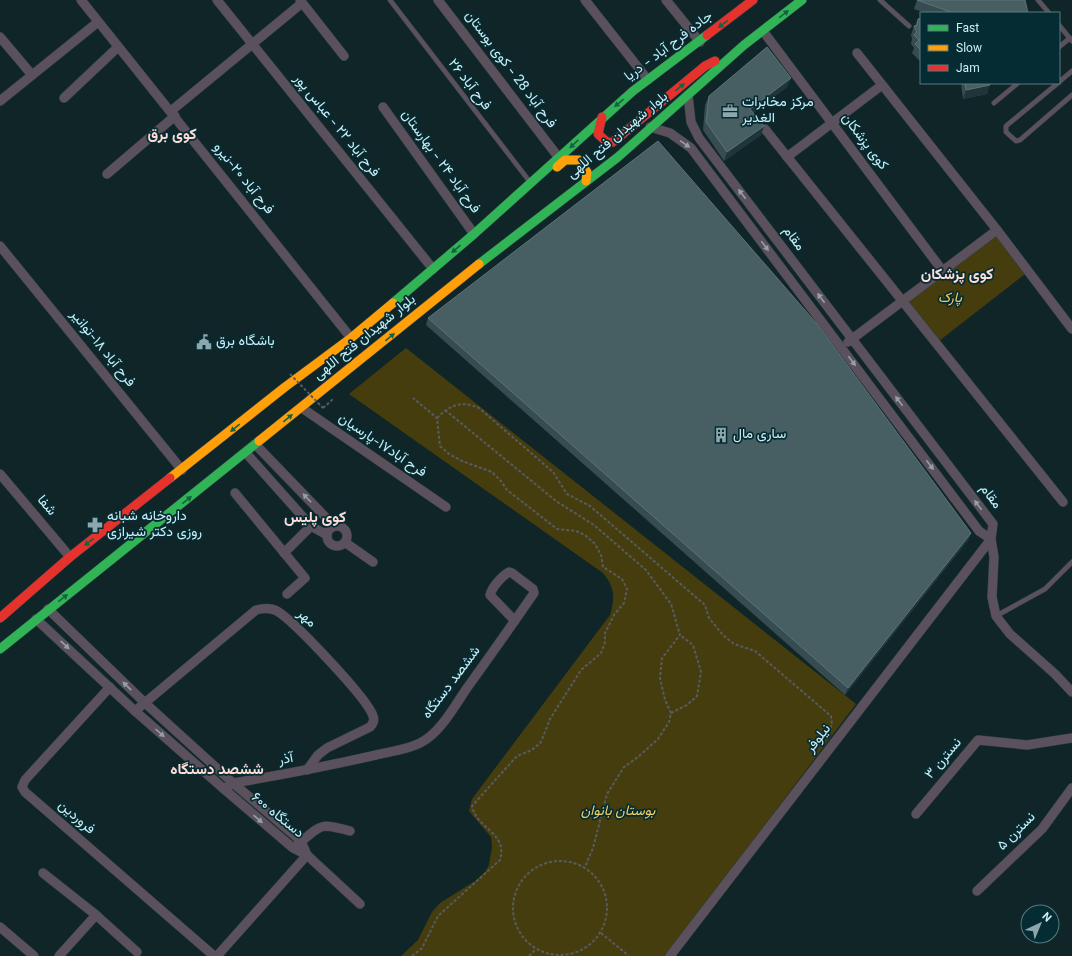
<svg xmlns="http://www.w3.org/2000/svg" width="1072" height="956" font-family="Georgia,Vazirmatn,serif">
<rect width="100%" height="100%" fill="#102528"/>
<!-- green -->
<g fill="#463d0e">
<polygon points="997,230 1029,271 939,341 905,298"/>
<path d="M406 348 856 704 666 956H401L418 940 432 912 440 903 475 881 485 872 489 865 492 847 491 837 469 811 472 799 610 615C615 598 615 587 603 573L349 394Z"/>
</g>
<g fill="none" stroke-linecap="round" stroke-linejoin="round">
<!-- lane casing -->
<g stroke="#2d3f43" stroke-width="5.5">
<g id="lane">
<polyline points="390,0 530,182"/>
<polyline points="880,0 909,26"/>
<polyline points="1038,0 1049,13"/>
<polyline points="1059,25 1072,41"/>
<polyline points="1059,47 1070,38"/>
<polyline points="1059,82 1072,71"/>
<polyline points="1058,83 1006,126 1006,132 1016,141 1020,140 1072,95"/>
<polyline points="994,103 1018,83"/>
<polyline points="996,616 1045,589 1072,562"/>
</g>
</g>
<!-- street casing -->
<g stroke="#2d3f43" stroke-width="10">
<g id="street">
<polyline points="81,0 351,338"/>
<polyline points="217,0 433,269"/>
<polyline points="300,0 344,56"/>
<polyline points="438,0 559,158"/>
<polyline points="585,0 648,80"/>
<polyline points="666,0 700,42"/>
<polyline points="763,31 942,270"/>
<polyline points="0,37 32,75"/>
<polyline points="857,53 997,230"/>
<polyline points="688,95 691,122 699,138 993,524 991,539 994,557 992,597 996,616 1010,634 1055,674 1072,692"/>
<polyline points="64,98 118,47"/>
<polyline points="0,101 98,22"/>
<polyline points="383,107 474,234"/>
<polyline points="171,111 302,3"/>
<polyline points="650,127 670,133 691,148 979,531 991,539"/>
<polyline points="765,129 1063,502"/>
<polyline points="787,157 882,85"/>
<polyline points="107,174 175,116"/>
<polyline points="0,246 182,470"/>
<polyline points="848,342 997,230 1072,329"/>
<polyline points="302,408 446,507"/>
<polyline points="256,445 334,526"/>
<polyline points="246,453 311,526 327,535"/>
<polyline points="0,474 70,557"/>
<polyline points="235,493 305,578 287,594"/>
<circle cx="337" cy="536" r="10"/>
<polyline points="346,543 373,562"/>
<polyline points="284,553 311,526"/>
<polyline points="48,609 145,703 233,783 301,841 307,855"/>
<polyline points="36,619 135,711 224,789 293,848 307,855 360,904"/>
<polyline points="110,687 25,780 22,787 25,792 214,956"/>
<path d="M135 711 256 610C263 608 270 607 277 611 294 621 368 699 373 716 375 721 373 724 370 727L327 748 318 755 307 770"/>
<path d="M224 789 233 783C281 775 328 766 376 755 392 751 414 749 428 738 444 726 456 704 467 688 490 656 512 625 534 593L533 589 512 573 509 572C502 576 492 587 490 595L515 621"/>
<polyline points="916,814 978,740 1027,745 1072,738"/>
<path d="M297 845C322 825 318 822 350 831"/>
<polyline points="43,873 96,915 59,956"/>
<polyline points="977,891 1042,829 1072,788"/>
<polyline points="96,915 137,952"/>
<polyline points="0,927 34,956"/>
<polyline points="217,956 307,855"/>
<polyline points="670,956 991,539"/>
</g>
</g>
<!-- fast casing -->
<g stroke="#2d3f43" stroke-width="10">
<g id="fast">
<polyline points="479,264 618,157 744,45 802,0"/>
<polyline points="393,303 474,234 633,91 707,35"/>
<polyline points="0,649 259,441"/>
</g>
</g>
<!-- slow casing -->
<g stroke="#2d3f43" stroke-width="10">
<g id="slow">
<polyline points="557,167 565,160 579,160 587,172 586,181"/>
<polyline points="259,441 479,264"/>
<polyline points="170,478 285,387 351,338 393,303"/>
</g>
</g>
<!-- jam casing -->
<g stroke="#2d3f43" stroke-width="10">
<g id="jam">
<polyline points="707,35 753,0"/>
<polyline points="602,117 598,134 608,143 613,142 705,66 715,61"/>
<polyline points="0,618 70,557 170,478"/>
</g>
</g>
<!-- path -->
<g stroke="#575b62" stroke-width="2" stroke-dasharray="3 2" stroke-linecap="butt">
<polyline points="323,408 332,400 330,399"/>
<polyline points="445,410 556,501 594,525 646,570 671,604 680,635 662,658 660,678 665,700 671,713 669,722 658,739 638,757 624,767 607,794 593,848 585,867"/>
<path d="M437 418C450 405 461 400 479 408L553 472 567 494 590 506 705 605 709 618 723 635 734 644 755 651 831 716 832 724 828 734"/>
<polyline points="671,713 687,705 697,696 701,672 693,645 680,635"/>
<circle cx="560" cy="908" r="47"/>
<polyline points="601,933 629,956"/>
<path d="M412 956 422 948 438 916 500 860C508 832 477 830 472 806L517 756 532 750 541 742 550 719 581 670 601 653 605 642V633L614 615 624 603 627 589 622 579 603 567 601 555 595 544 585 535 576 531 557 529 507 490 501 481 492 472 462 461 449 454 440 446 437 418 413 398"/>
<polyline points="529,956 536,949"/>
</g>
<!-- lane -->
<use href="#lane" stroke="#5b515c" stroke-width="4.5"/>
<!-- street -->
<use href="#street" stroke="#5b515c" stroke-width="9"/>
<!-- fast -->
<use href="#fast" stroke="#30b455" stroke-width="9"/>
<!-- slow -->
<use href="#slow" stroke="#ff9f0a" stroke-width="9"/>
<!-- jam -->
<use href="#jam" stroke="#e5322d" stroke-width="9"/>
<!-- path-bridge -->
<polyline stroke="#575b62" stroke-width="2" stroke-dasharray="3 2" stroke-linecap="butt" points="290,374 323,408"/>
</g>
<!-- wall -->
<g fill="#364c50">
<polygon points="917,0 1028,13 926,13 914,9"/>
<polygon points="921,18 921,62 912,53 914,48 911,44 912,39 911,35 914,26 915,26 918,19"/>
<polygon points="791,78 787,87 753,113 764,126 761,135 724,161 703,130 705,105 709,96"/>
<polygon points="961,83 989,83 987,94 963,99"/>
<polygon points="428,318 971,533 969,539 845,695 426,325"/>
</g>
<!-- shaded-wall -->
<g fill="#203539">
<polygon points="791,78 787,87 747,117 750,109"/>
<polygon points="990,85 987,94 963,99 966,90"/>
<polygon points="764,126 761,135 724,161 727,152"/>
<polygon points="971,533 969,539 845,695 848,688"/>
</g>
<!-- building -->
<g fill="#475e62" stroke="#5c7479">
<polygon points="917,0 1025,0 1028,13 945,13 951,12"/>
<polygon points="921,18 921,50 915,44 919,40 914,35 917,32 914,26 917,25 918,19"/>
<polygon points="767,47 791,78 750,109 764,126 727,152 706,122 709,96"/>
<polygon points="965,83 989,83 990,85 966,90"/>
<polygon points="658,141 817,324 971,533 848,688 428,318"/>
</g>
<!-- one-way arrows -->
<defs><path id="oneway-solid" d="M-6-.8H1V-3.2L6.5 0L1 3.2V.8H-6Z"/></defs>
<g fill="#176241">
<use href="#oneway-solid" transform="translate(784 14) rotate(-38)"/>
<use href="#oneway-solid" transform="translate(723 24) rotate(142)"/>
<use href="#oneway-solid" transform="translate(680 87) rotate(-39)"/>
<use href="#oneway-solid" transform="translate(619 103) rotate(140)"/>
<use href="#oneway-solid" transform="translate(574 144) rotate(137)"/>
<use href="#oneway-solid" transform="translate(456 249) rotate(139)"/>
<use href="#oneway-solid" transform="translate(390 337) rotate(-39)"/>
<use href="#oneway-solid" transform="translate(288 418) rotate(-39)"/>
<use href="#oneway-solid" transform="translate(235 428) rotate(141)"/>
<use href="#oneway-solid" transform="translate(187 500) rotate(-38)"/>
<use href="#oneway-solid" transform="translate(89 542) rotate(142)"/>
<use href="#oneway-solid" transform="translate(63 598) rotate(-38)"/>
</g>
<g fill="#94a0a9">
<use href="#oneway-solid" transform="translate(685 144) rotate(35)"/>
<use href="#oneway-solid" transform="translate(742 194) rotate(-127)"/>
<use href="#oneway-solid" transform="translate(765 246) rotate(53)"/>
<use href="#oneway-solid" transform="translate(821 298) rotate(-127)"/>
<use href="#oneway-solid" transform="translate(852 361) rotate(53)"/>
<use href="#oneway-solid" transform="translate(899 401) rotate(-127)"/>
<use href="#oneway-solid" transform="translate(930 465) rotate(53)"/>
<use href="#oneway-solid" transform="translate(307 498) rotate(-134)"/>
<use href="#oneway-solid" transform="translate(978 505) rotate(-127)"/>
<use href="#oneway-solid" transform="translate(65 645) rotate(43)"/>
<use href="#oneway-solid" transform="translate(127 686) rotate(-136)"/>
<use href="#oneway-solid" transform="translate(160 733) rotate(42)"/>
<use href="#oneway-solid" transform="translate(258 819) rotate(40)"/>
</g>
<!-- icons -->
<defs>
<g id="office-bare" transform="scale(1.2)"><path d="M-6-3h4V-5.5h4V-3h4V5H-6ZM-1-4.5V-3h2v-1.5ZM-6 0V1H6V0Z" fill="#8ca8ae" stroke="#062c33" stroke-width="2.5" paint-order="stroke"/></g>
<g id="civic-bare" transform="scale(1.2)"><path d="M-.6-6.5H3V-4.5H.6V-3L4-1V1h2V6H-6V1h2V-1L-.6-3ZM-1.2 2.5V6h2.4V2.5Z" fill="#8ca8ae" stroke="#062c33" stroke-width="2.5" paint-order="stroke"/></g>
<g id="building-bare" transform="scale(1.2)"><path d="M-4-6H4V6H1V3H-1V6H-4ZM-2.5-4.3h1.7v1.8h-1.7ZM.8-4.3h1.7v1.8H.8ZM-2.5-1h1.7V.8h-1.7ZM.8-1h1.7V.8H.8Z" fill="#8ca8ae" stroke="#062c33" stroke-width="2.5" paint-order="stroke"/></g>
<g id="pharmacy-bare" transform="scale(1.2)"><path d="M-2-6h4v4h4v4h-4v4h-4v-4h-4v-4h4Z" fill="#8ca8ae" stroke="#062c33" stroke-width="2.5" paint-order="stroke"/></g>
</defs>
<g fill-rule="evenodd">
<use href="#office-bare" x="730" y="111"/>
<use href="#civic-bare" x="204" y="342"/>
<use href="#building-bare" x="721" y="435"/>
<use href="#pharmacy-bare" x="95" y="525"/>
</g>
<g text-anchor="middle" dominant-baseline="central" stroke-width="3.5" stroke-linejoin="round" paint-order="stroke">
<!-- street labels -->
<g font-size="14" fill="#ceeef6" stroke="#062c33">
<text transform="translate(669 47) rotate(-37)">جاده فرح آباد - دریا</text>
<text transform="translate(510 70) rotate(53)">فرح آباد 28 - کوی بوستان</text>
<text transform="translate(469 85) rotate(52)">فرح آباد ۲۶</text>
<text transform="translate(336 126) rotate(51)">فرح آباد ۲۲ - عباس پور</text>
<text transform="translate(618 136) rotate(-40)">بلوار شهیدان فتح اللهی</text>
<text transform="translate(864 142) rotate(53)">کوی پزشکان</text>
<text transform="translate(440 162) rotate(54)">فرح آباد ۲۴ - بهارستان</text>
<text transform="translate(243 179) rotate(51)">فرح آباد ۲۰-نیرو</text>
<text transform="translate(793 239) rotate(53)">مقام</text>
<text transform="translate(365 338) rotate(-39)">بلوار شهیدان فتح اللهی</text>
<text transform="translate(102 349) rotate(51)">فرح آباد ۱۸-توانیر</text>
<text transform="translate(382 446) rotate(34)">فرح آباد۱۷-پارسیان</text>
<text transform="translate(990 497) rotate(53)">مقام</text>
<text transform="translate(46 506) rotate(50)">شفا</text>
<text transform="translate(306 619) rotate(43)">مهر</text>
<text transform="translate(452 683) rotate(-53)">ششصد دستگاه</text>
<text transform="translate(819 739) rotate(-52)">نیلوفر</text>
<text transform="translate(944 759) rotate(-50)">نسترن ۳</text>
<text transform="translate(286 760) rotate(-10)">آذر</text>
<text transform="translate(277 816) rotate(39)">۶۰۰ دستگاه</text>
<text transform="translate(76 818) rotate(41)">فروردین</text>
<text transform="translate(1017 832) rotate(-45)">نسترن ۵</text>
</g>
<!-- poi labels -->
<g font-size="14" fill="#ceeef6" stroke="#062c33" text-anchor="start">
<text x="742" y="103">مرکز مخابرات<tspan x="742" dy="16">الغدیر</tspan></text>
<text x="216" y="342">باشگاه برق</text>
<text x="733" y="435">ساری مال</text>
<text x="107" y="517">داروخانه شبانه<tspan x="107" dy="16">روزی دکتر شیرازی</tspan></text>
</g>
<!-- park labels -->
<g font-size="14" font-style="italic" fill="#f1d264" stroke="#062c33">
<text x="950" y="299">پارک</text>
<text x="618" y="812">بوستان بانوان</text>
</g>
<!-- neighbourhood labels -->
<g font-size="15" font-weight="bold" fill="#fedbd3" stroke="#062c33">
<text x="172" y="135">کوی برق</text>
<text x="957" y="275">کوی پزشکان</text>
<text x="315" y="518">کوی پلیس</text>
<text x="217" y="770">ششصد دستگاه</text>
</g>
</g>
<!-- legend -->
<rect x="920" y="12" width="140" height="72" fill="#062c33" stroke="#567a81"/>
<rect x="928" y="25" width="20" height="6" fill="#30b455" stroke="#567a81"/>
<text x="956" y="32" font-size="12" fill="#ceeef6">Fast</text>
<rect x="928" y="45" width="20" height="6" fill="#ff9f0a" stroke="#567a81"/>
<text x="956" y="52" font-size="12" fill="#ceeef6">Slow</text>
<rect x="928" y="65" width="20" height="6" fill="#e5322d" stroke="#567a81"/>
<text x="956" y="72" font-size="12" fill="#ceeef6">Jam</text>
<!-- north arrow -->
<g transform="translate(1040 924) rotate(44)"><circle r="19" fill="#062c33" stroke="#567a81"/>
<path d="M0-3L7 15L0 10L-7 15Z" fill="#8ca8ae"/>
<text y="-6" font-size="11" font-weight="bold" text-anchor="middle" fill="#ceeef6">N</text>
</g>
</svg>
